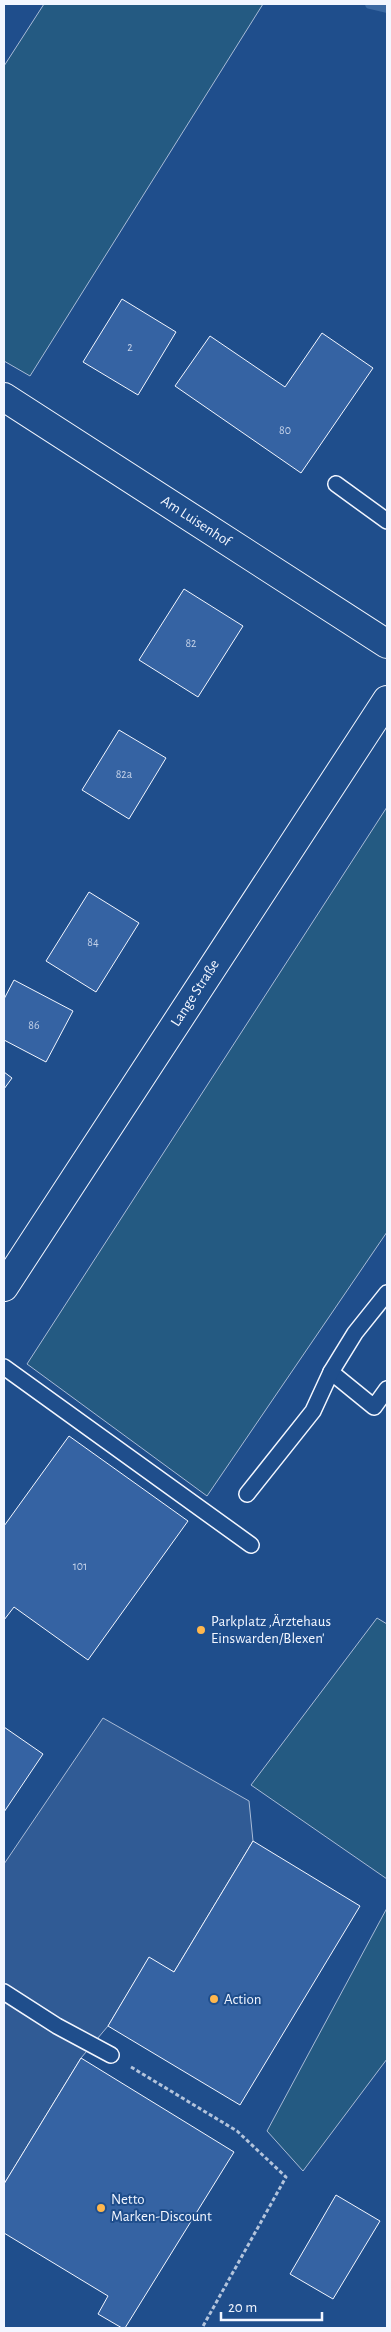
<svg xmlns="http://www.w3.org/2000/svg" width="391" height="2332" font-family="'Alegreya Sans',sans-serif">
<rect width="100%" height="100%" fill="#1f4e8c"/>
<!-- green -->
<g fill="#245a82" stroke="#a8bbd7">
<polygon points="44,4 263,4 30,376 4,361 4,66"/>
<polygon points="387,807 387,1232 207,1496 27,1364"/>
<polygon points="377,1618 387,1624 387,1879 251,1785"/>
<polygon points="387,1908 387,2059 303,2171 267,2131"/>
</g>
<!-- parking -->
<polygon fill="#305b95" stroke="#a8bbd7" points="103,1718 249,1801 253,1841 174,1972 149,1958 108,2026 81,2058 4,2184 4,1864"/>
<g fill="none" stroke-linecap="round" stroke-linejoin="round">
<!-- stream -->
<polyline stroke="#3b69a3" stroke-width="10" points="370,4 387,8"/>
</g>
<!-- building -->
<g fill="#3563a3" stroke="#f2f6ff">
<polygon points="122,299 176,332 138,395 83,362"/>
<polygon points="322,333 373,368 301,473 175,386 210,336 285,387"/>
<polygon points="184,589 243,626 198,697 139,660"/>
<polygon points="119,730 166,758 129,819 82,790"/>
<polygon points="89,892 139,923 96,992 46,961"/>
<polygon points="14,980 73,1011 46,1062 4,1040 4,999"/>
<polygon points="4,1072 12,1078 4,1089"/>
<polygon points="69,1436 188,1521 88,1660 14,1607 4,1620 4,1526"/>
<polygon points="4,1727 43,1754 4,1812"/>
<polygon points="253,1841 360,1906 240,2105 108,2026 149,1957 174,1972"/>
<polygon points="81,2058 234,2152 125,2328 122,2328 98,2314 108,2296 4,2233 4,2184"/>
<polygon points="336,2195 380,2221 333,2299 290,2274"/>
</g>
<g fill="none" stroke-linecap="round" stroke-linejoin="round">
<!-- service casing -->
<g stroke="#f2f6ff" stroke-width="18">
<g id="service">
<polyline points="336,484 387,521"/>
<polyline points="4,1367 251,1545"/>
<polyline points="331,1372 374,1407 387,1389"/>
<polyline points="247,1494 313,1411 331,1372 355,1333 387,1293"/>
<polyline points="4,1992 57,2026 111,2055"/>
</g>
</g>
<!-- minor casing -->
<g stroke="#f2f6ff" stroke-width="30">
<polyline id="minor" points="4,397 387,644"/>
</g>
<!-- tertiary casing -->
<g stroke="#f2f6ff" stroke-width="30">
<polyline id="tertiary" points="4,1287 387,700"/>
</g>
<!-- path -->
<polyline stroke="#b3c4dc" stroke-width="3" stroke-dasharray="4 2.5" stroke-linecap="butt" points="131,2067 237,2131 286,2177 202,2328"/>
<!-- service -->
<use href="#service" stroke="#1f4e8c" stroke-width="15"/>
<!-- minor -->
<use href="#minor" stroke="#1f4e8c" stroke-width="28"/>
<!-- tertiary -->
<use href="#tertiary" stroke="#1f4e8c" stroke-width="28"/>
</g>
<!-- markers -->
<g fill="#ffb74d" stroke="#1f4e8c" stroke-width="2">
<circle cx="201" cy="1630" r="5"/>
<circle cx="214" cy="1999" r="5"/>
<circle cx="101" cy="2208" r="5"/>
</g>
<g text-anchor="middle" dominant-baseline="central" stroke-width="4" stroke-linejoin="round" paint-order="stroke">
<!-- number labels -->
<g font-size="12" fill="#c3d1e8">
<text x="130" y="347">2</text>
<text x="285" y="430">80</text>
<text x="191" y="643">82</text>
<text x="124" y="774">82a</text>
<text x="93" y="942">84</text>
<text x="34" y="1025">86</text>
<text x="80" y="1566">101</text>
</g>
<!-- street labels -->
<g font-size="15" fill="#f2f6ff" stroke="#1f4e8c">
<text transform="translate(196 521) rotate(33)">Am Luisenhof</text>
<text transform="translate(195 993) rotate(-57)">Lange Straße</text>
</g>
<!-- poi labels -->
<g font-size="15" fill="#f2f6ff" stroke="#1f4e8c" text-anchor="start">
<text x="211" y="1621">Parkplatz ,Ärztehaus<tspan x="211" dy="17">Einswarden/Blexen'</tspan></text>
<text x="224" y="1999">Action</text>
<text x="111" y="2199">Netto<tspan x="111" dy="17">Marken-Discount</tspan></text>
</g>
</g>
<!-- border -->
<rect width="391" height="2332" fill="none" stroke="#f2f6ff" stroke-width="10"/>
<!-- scale -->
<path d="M221 2312v8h101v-8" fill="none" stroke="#f2f6ff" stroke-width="2.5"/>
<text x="228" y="2312" font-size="15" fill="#f2f6ff" stroke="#1f4e8c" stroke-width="4" paint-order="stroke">20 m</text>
</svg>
